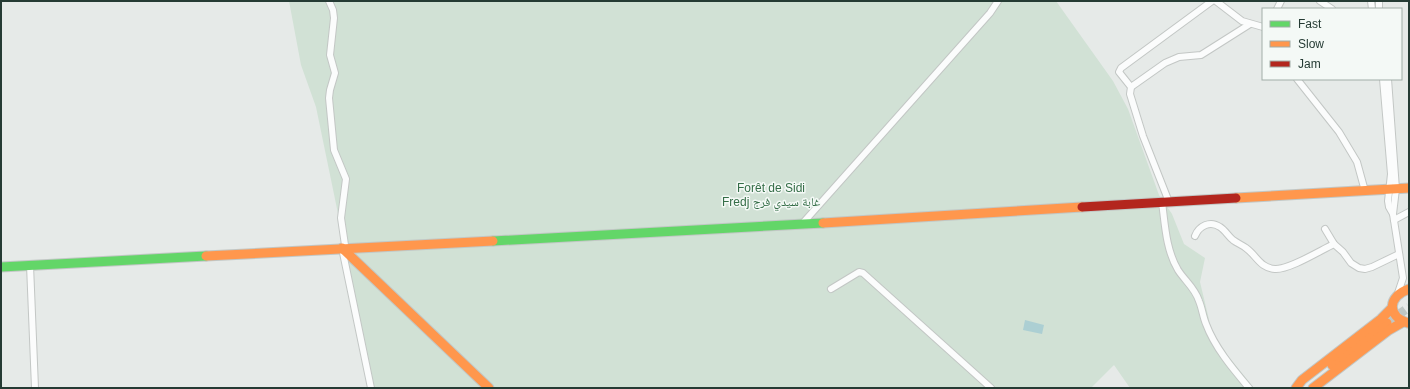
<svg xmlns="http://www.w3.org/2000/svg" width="1410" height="389" font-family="Arial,'Noto Naskh Arabic',sans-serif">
<rect width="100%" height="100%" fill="#e6eae8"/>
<!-- green -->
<polygon fill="#d1e1d5" points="289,1 1056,1 1113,81 1128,109 1159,195 1172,214 1184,244 1205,258 1200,282 1212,332 1228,356 1254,388 1130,388 1114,365 1091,388 374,388 316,107 301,65"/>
<!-- water -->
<polygon fill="#accfd3" points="1025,320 1044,325 1042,334 1023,330"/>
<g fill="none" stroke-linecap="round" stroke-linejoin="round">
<!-- secondary-tunnel -->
<polyline stroke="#bfc7c4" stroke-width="9" stroke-dasharray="9 4.5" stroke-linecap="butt" points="1387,323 1409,307"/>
<!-- street casing -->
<g stroke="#c3c7c5" stroke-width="8">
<g id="street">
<polyline points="329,1 333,10 334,18 330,55 335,73 330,90 329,98 334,150 346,179 341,218 345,245"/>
<polyline points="1216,1 1242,21 1263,27"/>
<polyline points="1320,1 1332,9"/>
<polyline points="1371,1 1372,9"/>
<polyline points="1379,1 1379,9"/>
<polyline points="1277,9 1281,1"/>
<polyline points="1297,79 1339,132 1357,162 1365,191"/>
<polyline points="1383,79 1391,174 1388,201 1389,207 1393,214"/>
<polyline points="1388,79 1396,189 1393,214 1403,278 1398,293"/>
<polyline points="1131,87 1165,63 1179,57 1201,55 1250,24"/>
<path d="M1162 202C1165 225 1166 250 1178 270 1185 281 1195 288 1199 301 1202 308 1203 317 1206 324 1215 348 1233 369 1249 388"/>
<polyline points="1169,202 1143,136 1130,94 1131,87 1119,72 1121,68 1212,1"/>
<polyline points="1394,220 1409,212"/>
<polyline points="802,224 990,13 998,1"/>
<polyline points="1325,229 1334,244 1343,252 1351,263 1359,268 1365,269 1372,267 1399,254"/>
<path d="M1195 236C1199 226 1210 220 1220 227 1225 230 1228 236 1233 240 1237 243 1242 245 1246 248 1257 256 1260 268 1275 269 1289 270 1321 250 1334 244"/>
<polyline points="342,248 371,388"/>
<polyline points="30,265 35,388"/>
<polyline points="831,289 859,272 863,273 991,388"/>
</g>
</g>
<!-- fast casing -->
<g stroke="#c2c7c5" stroke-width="11">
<g id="fast">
<polyline points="493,241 823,223"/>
<polyline points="1,267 206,256"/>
</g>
</g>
<!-- slow casing -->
<g stroke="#c2c7c5" stroke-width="11">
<g id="slow">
<polyline points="1236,198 1409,188"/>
<polyline points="823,223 1082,207"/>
<polyline points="342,248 489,388"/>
<polyline points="206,256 493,241"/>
<path d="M1408 323C1386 316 1388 296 1409 289"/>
<polyline points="1332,365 1387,323"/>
<polyline points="1296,388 1302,380 1381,319 1392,308"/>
<polyline points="1313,388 1389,330 1403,322"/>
</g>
</g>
<!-- jam casing -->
<g stroke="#c2c7c5" stroke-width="11">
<polyline id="jam" points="1082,207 1236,198"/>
</g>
<!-- street -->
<use href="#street" stroke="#fbfcfc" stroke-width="6"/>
<!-- fast -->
<use href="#fast" stroke="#63d668" stroke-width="9"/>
<!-- slow -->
<use href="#slow" stroke="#ff974d" stroke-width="9"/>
<!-- jam -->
<use href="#jam" stroke="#b3261e" stroke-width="9"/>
</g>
<g text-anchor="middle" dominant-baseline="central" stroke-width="3" stroke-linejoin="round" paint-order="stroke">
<!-- park labels -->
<g font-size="12" fill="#346d47" stroke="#f4f9f6">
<text x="771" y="188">Forêt de Sidi<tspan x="771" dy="14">Fredj غابة سيدي فرج</tspan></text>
</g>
</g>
<!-- border -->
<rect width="1410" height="389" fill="none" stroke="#253b34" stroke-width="4"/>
<!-- legend -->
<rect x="1262" y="8" width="140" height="72" fill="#f4f9f6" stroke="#a1ada8"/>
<rect x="1270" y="21" width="20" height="6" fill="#63d668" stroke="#a1ada8"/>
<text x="1298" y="28" font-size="12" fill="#253b34">Fast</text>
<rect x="1270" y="41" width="20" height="6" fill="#ff974d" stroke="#a1ada8"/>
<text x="1298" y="48" font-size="12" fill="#253b34">Slow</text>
<rect x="1270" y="61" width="20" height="6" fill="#b3261e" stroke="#a1ada8"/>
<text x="1298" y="68" font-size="12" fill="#253b34">Jam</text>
</svg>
